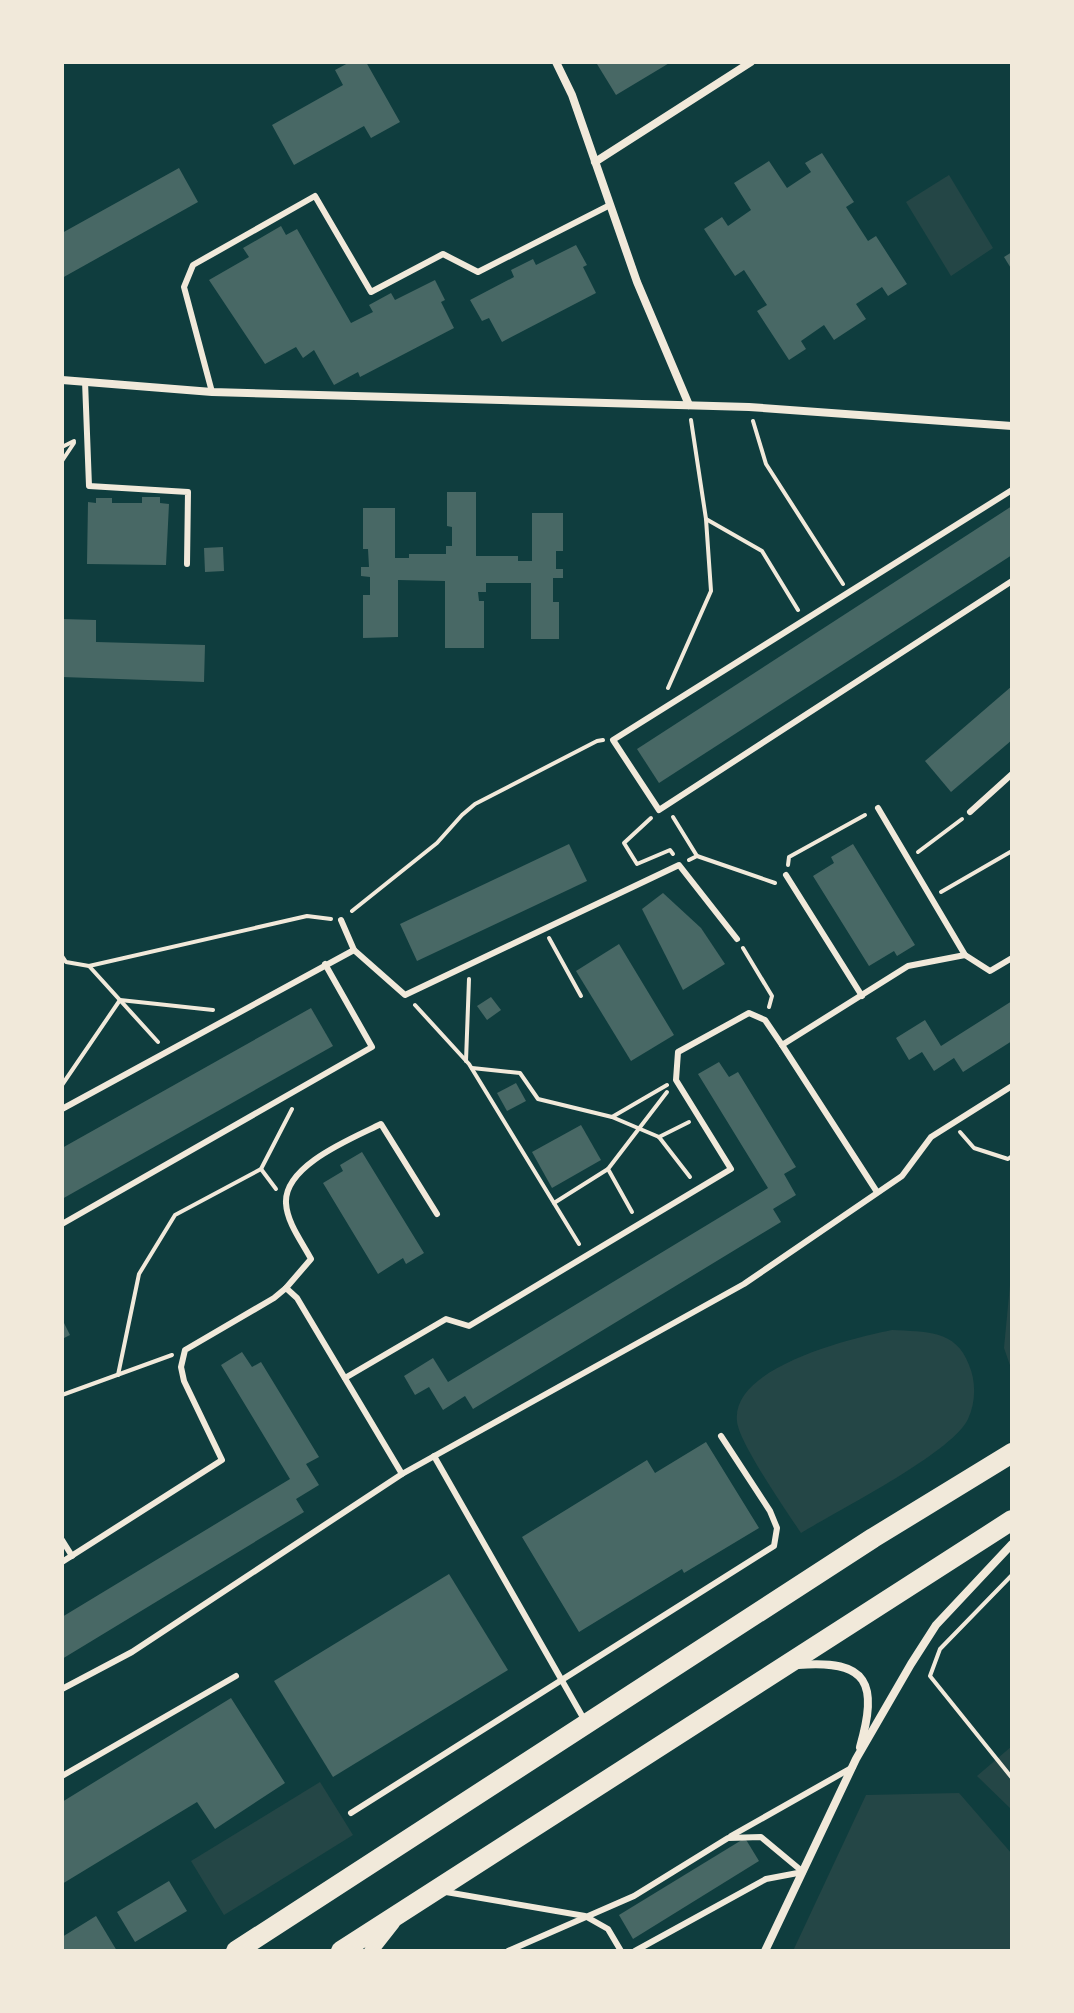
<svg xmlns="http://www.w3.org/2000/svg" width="1074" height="2013" font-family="Commissioner,sans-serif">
<rect width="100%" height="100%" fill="#0f3d3e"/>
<!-- green -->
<g fill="#244646">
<polygon points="949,175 993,248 951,276 906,202"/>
<polygon points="1012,1264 1012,1371 1004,1348"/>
<path d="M892 1330C925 1332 956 1329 969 1365 976 1381 976 1402 968 1419 952 1453 837 1511 801 1533 787 1512 738 1441 737 1421 731 1367 852 1338 892 1330Z"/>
<polygon points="1012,1746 1012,1810 977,1776"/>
<polygon points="320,1782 353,1835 224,1915 191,1861"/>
<polygon points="959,1793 1012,1854 1012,1951 793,1951 866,1795"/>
</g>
<!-- building -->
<g fill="#486865">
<polygon points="350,62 366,62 400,122 371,138 364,126 294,165 272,125 343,85 335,70"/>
<polygon points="601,62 671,62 616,95 597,64"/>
<polygon points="822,153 854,202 846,207 868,241 876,236 907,284 888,296 882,287 856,304 866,319 834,340 824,325 801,341 806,349 789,360 757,311 767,305 744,270 735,276 704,229 722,217 728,226 751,210 734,183 769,161 787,188 811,172 805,163"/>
<polygon points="179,168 198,202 62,278 62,233"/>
<polygon points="281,226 286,235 297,229 351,323 373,312 369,305 391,293 395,300 435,280 445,300 441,302 454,328 360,377 358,372 334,385 314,350 303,358 296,347 265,364 209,280 249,257 243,248"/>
<polygon points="576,245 587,265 583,267 596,293 502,342 489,318 482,321 470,300 514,277 511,270 533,259 536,265"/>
<polygon points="1012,252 1012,270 1004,257"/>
<polygon points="447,492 476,492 476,556 518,556 518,561 532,561 532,513 563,513 563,551 556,551 556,569 563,569 563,578 553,578 553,602 559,602 559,639 531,639 531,583 486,583 486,592 478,592 479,601 484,601 484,648 445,648 445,581 398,580 398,637 363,638 363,595 370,595 370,577 361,576 361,567 369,567 368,549 363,549 363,508 395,508 395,558 409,558 409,554 446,554 446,546 452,546 452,527 447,526"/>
<polygon points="142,497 160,497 160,503 169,504 166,565 87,564 88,502 96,503 96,498 112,498 112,503 142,503"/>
<polygon points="1012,506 1012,555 659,783 637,749"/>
<polygon points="223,547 224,571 205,572 204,548"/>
<polygon points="62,619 96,620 96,642 205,645 204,682 62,677"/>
<polygon points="1012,686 1012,740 951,792 925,761"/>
<polygon points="569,844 587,881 417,961 400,924"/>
<polygon points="853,844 915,945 897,956 894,951 869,966 813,876 834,863 831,857"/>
<polygon points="663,893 701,928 725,964 683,990 642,909"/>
<polygon points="619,944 674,1035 631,1061 576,971"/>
<polygon points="491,997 501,1010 487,1020 477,1006"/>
<polygon points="1012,1001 1012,1041 963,1072 954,1058 934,1071 922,1052 909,1060 896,1038 925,1020 941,1046"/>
<polygon points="311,1008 333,1046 62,1199 62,1148"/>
<polygon points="719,1062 729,1077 738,1072 796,1167 784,1174 796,1195 773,1209 781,1222 473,1409 465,1396 443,1410 429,1387 415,1395 404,1376 433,1358 448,1382 768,1188 698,1074"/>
<polygon points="516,1083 526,1101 507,1111 497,1093"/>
<polygon points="581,1125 601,1160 552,1188 532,1152"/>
<polygon points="362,1152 424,1253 406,1264 403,1258 378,1274 323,1183 343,1171 340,1165"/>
<polygon points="62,1319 70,1335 62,1339"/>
<polygon points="242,1352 252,1367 261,1362 319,1457 306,1464 319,1485 296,1499 304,1512 62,1659 62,1617 290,1479 221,1365"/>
<polygon points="706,1442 759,1528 684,1573 682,1569 579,1632 522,1537 647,1460 655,1473"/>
<polygon points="449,1574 508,1670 333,1777 274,1681"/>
<polygon points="231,1698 285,1783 215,1829 197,1802 62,1884 62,1802"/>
<polygon points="745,1838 759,1861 633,1939 619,1915"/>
<polygon points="169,1881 187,1911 135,1942 117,1912"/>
<polygon points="96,1916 117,1951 62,1951 62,1937"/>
</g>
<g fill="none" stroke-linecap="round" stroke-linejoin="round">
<!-- path -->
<g stroke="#f1e9da" stroke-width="4">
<polyline points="753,421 766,464 843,584"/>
<polyline points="62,447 74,441"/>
<polyline points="62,461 74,443"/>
<polyline points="706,519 762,551 798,610"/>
<polyline points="668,688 711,591 706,519 691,420"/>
<polyline points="673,817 697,856"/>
<polyline points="651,818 624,843 637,864 670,850 673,854"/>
<polyline points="918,852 962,819"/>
<polyline points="689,860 697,856 775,883"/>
<polyline points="788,865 789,857 865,815"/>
<polyline points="941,892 1012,851"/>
<polyline points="352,911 437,843 462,815 475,804 597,741 603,740"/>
<polyline points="549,938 581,996"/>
<polyline points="743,948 772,996 769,1007"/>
<polyline points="62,956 66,962 89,966 307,916 331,919"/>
<polyline points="89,966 158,1042"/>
<polyline points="415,1005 469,1064 579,1244"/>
<polyline points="466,1061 469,979"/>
<polyline points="472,1068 520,1073 538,1099 612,1117 667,1085"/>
<polyline points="62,1085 120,1000 213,1010"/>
<polyline points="612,1117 659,1137 690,1177"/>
<polyline points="960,1132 974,1148 1008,1159 1012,1156"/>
<polyline points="659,1137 689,1122"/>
<polyline points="261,1169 276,1189"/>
<polyline points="554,1203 608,1169"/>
<polyline points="632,1212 608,1169 667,1092"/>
<polyline points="118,1375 139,1274 175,1215 261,1169 292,1109"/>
<polyline points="62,1395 172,1355"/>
<polyline points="1012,1575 940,1649 930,1676 1012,1778"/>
</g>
<!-- service -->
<g stroke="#f1e9da" stroke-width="6">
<polyline points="85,381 89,486 188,492 187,564"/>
<polyline points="212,392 184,287 193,265 315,196 371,292 443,254 478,272 610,205"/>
<polyline points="1012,490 613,740 659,810 1012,581"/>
<polyline points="878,808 965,955"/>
<polyline points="970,812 1012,774"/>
<polyline points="786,875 862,996"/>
<polyline points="354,950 405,995 679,865 737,939"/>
<polyline points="62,1109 354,950 341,920"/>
<polyline points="877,1192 782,1045 908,966 965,955 990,971 1012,958"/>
<polyline points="62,1224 372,1047 325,964"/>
<path d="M286 1288 311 1259C302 1242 287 1223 286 1203 284 1165 353 1138 381 1124L437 1214"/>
<polyline points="345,1378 446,1319 469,1326 731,1169 676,1080 678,1052 749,1013 765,1020 782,1045"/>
<polyline points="434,1456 585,1721"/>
<polyline points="62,1540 72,1556"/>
<polyline points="62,1562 222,1460 184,1381 181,1367 185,1350 274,1298 286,1288 297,1298 402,1474"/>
<polyline points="62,1689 132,1652 402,1474 744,1284 902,1176 931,1137 1012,1086"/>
<polyline points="62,1776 236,1676"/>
<polyline points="351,1813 774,1546 777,1528 770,1511 721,1436"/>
<polyline points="731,1836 853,1767"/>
<polyline points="446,1892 585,1916 608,1929 621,1951"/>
<polyline points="508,1951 634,1896 728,1838 761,1837 803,1872"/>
<polyline points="635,1951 766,1879 803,1872"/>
</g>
<!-- minor -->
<g stroke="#f1e9da" stroke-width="8">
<polyline points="556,62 572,95 637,282 689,405"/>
<polyline points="595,162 751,62"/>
<polyline points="62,380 212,392 749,407 1012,426"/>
<path d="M798 1665C869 1659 878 1684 860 1747"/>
<polyline points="765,1951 856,1759 911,1664 936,1625 1012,1544"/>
</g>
<!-- tertiary -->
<polyline stroke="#f1e9da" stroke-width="14" points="371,1951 393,1923"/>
<!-- primary -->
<g stroke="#f1e9da" stroke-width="20">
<polyline points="236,1951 873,1538 1012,1453"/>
<polyline points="341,1951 1012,1520"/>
</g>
</g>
<!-- border -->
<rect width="1074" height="2013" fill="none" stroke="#f1e9da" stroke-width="128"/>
</svg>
